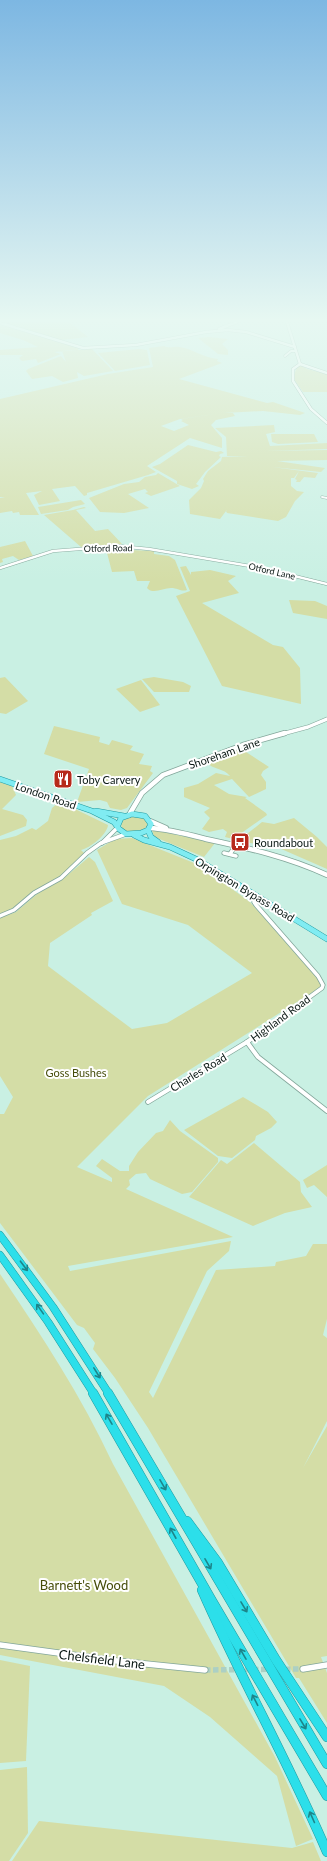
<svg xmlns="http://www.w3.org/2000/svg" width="327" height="1861" font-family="Lato,sans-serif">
<rect width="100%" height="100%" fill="#c9f0e3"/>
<!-- green -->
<g fill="#d4dda6" fill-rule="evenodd">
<polygon points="2,322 69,322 88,337 61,340"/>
<polygon points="0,325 79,348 78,350 92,349 113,371 84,376 77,372 78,378 63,382 52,376 32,379 26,371 28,369 61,356 66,362 62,351 76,350 54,352 61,354 38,363 36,359 22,361 19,358 23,355 0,355 0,350 38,347 23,340 0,333"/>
<polygon points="209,337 228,339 222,344 228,350 228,355 218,354 198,338"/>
<path d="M164 346C170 349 174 346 180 347 193 349 204 358 218 359L217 361 222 363 179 379 267 403 273 402 305 413 300 415 263 411 224 413H233L235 416 216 420 211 425 222 438V448L190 438 147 466 156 472 148 475 87 493V495L84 496 75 486 52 489 60 501 39 505 34 495 42 491 26 493 39 515H20L19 512 13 513 12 511 0 513V498L5 497H0V399L108 374 153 367 149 348ZM222 413 181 419 183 420 181 421 189 425 174 431 161 426 180 419Z"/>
<polygon points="139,349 147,350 150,365 115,371 98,353"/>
<polygon points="300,365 307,369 327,374 327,392 303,392 293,378 297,367"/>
<polygon points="274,425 275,432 266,434 270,446 327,443 327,449 265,451 327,450 327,460 277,461 325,468 321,472 272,467 318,473 315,478 304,477 300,482 296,482 297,480 295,479 299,471 294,478 291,478 291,486 297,491 304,492 295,501 286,517 278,521 227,513 226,511 244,487 220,519 190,514 189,500 201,488 204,481 203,479 208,471 221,461 222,457 248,456 227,456 226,437 215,428"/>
<polygon points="271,434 314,434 318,442 278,444 272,442"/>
<polygon points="188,445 216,452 221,451 224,453 220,454 219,456 221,457 205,472 196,484 199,486 192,489 177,484 177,481 152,467 160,464"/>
<polygon points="158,473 180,486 151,496 145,493 148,492 145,489 128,494 149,508 124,513 100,512 89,498 124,484 139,482 145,477 156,475"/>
<polygon points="81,500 85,504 73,507 68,510 41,514 38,507"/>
<polygon points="84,507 86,508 76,510 95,531 108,529 122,544 81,547 44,515 73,510"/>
<polygon points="25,541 33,556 19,560 13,556 2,559 3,562 0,563 0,547"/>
<path d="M106 549 154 551V554L169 556 175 560 187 590C181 592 178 588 171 588 163 588 153 595 147 588L150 581H137L134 571 112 572Z"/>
<polygon points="186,566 191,575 191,572 210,570 236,576 228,581 239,593 202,603 273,645 283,647 300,668 301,704 222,686 176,596 190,591 180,567"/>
<polygon points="289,600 315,601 327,606 327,619 293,613"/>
<polygon points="5,677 28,701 6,714 0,713 0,678"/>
<polygon points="154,677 183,682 191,686 189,692 154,692 142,679"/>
<polygon points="141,680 160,705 140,712 116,689"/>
<polygon points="54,726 100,737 99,742 109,745 112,740 133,746 130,750 144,754 139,764 152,766 150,771 153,773 127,808 121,810 110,808 107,802 100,800 77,802 89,769 44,754"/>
<path d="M240 748 269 767 263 771 261 775 266 782V789L249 797 232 779 214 785 229 794 247 797 245 798 266 813 267 815 233 839 225 837 227 832 223 829 209 832 202 829 210 818 204 812 210 808 184 797V788L198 784 216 773 230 776C224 768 213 770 206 762L232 753 231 751Z"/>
<polygon points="0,782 12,786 16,795 2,809 23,815 27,820 26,826 0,836"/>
<path d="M58 803 75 809 108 825C107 835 90 848 81 850L85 854 60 877 32 892 13 909 0 914V840L16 836 32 828 36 830 48 821 52 808Z"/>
<path d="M137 816 144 818 148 823C146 834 130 834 122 829L121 823C124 817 130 817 137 816Z"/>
<polygon points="294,818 317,837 327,847 327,869 279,848 245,842 242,838 262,822 274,824"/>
<polygon points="152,830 159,831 215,843 204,857 157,838 154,836"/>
<polygon points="132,838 199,865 250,902 324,985 148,1096 77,1167 112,1182 112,1178 96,1166 102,1159 120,1171 129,1171 129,1166 138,1152 156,1133 163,1131 170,1120 180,1131 218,1158 218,1162 192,1192 182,1194 150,1179 146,1173 136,1174 129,1180 130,1185 126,1189 233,1237 68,1266 70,1271 231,1241 229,1251 207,1271 149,1392 153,1398 216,1270 275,1266 276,1262 306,1256 313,1244 327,1244 327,1319 323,1335 327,1338 327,1421 303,1468 327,1426 327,1656 321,1657 327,1673 327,1723 299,1678 296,1678 148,1428 115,1378 93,1349 95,1343 84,1328 77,1325 0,1223 0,1114 4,1114 13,1097 0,1076 0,918 16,912 37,894 63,879 89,857 95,862 113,901 91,913 92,915 50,943 48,966 132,1029 167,1023 252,973 188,925 122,904 97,850 115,839"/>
<polygon points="243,1097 268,1112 277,1122 271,1128 256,1136 255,1140 232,1158 218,1156 184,1130"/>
<polygon points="254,1143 300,1182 301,1192 312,1207 285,1213 253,1226 189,1197 221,1160 227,1164"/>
<polygon points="327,1165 327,1197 314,1185 307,1188 303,1180"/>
<path d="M0 1274C42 1336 82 1397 113 1464L275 1757 313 1839 296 1846 277 1776 210 1717 164 1686 0 1655Z"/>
<polygon points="0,1660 30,1666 26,1761 0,1763"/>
<polygon points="27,1767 28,1833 9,1861 0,1861 0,1770"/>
<polygon points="39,1821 292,1848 313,1842 321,1861 12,1861"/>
</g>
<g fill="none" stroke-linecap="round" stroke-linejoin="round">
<!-- minor-tunnel -->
<polyline stroke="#acd0c4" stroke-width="5.5" stroke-dasharray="5.5 2.5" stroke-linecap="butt" points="205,1670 303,1669"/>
<!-- minor-far4 casing -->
<g stroke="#82a69a" stroke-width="3">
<g id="minor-far4">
<polyline points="285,356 291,351 296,351"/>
<polyline points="322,497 327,498"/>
</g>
</g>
<!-- minor-far3 casing -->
<g stroke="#82a69a" stroke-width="3.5">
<polyline id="minor-far3" points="0,568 53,551 118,546 149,549 262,568 327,584"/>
</g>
<!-- minor-far2 casing -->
<g stroke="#82a69a" stroke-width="5">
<g id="minor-far2">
<polyline points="102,843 118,827"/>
<polyline points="224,853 236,856"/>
<polyline points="230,854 236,845"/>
<polyline points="259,897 254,902 256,905 318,976 323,985 322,988 270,1026"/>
<polyline points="0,916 14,910 34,893 61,878 87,853 101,843 126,834"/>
</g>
</g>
<!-- minor-far1 casing -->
<g stroke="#82a69a" stroke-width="5.5">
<g id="minor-far1">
<polyline points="271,1025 247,1042 258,1057 327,1111"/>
<polyline points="148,1102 247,1042"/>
</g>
</g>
<!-- minor casing -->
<g stroke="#82a69a" stroke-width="7">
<g id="minor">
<polyline points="0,1645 117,1661 205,1670"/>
<polyline points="303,1669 327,1665"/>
</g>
</g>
<!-- tertiary-far2 casing -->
<g stroke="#82a69a" stroke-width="3.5">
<g id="tertiary-far2">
<polyline points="287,322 300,364"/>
<polyline points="0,323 83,348 136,345 206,332 228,330 246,332 295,347"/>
<polyline points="219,329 237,322"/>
<polyline points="300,364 293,369 293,381 311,409 327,423"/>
<polyline points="300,364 327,373"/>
</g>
</g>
<!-- tertiary-far1 casing -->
<g stroke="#82a69a" stroke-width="4.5">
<polyline id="tertiary-far1" points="282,734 308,727 327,719"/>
</g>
<!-- tertiary casing -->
<g stroke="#82a69a" stroke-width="6">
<g id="tertiary">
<polyline points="129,815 142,793 163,775 243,745 285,733"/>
<polyline points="150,821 166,828"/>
<path d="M149 828C169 829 187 834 206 839 248 848 288 857 327 875"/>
</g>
</g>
<!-- primary casing -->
<g stroke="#20999f" stroke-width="6">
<g id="primary">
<polyline points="0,779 92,811 114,822 119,829 126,834 141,833 148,830 151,824 145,816 132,814 121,818 118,825"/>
<polyline points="96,811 124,816"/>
<polyline points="148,830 151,837 158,842"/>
<polyline points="134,835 144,840 170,847 198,860 327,939"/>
</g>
</g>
<!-- motorway-far1 casing -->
<g stroke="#20999f" stroke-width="8">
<g id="motorway-far1">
<polyline points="0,1235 53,1307 109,1394"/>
<polyline points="0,1255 48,1322 94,1394"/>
</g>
</g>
<!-- motorway casing -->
<g stroke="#20999f" stroke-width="10">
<g id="motorway">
<polyline points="93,1393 212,1601 327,1796"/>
<polyline points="108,1393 327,1764"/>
<polyline points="187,1521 218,1563 276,1660 327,1737"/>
<path d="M202 1590C241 1679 289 1763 327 1852"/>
</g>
</g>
<!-- minor-far4 -->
<use href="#minor-far4" stroke="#fff" stroke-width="2"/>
<!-- minor-far3 -->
<use href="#minor-far3" stroke="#fff" stroke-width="2.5"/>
<!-- minor-far2 -->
<use href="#minor-far2" stroke="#fff" stroke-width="3.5"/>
<!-- minor-far1 -->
<use href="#minor-far1" stroke="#fff" stroke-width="4"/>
<!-- minor -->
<use href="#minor" stroke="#fff" stroke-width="5.5"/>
<!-- tertiary-far2 -->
<use href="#tertiary-far2" stroke="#fff" stroke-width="2.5"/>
<!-- tertiary-far1 -->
<use href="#tertiary-far1" stroke="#fff" stroke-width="3.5"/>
<!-- tertiary -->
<use href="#tertiary" stroke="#fff" stroke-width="4.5"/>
<!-- primary -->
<use href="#primary" stroke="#80ecf2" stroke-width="5"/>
<!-- motorway-far1 -->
<use href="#motorway-far1" stroke="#2cdfea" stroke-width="7"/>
<!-- motorway -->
<use href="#motorway" stroke="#2cdfea" stroke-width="9"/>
</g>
<!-- one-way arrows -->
<defs><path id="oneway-shaft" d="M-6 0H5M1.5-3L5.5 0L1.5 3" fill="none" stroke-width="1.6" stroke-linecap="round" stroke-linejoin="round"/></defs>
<g stroke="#1d858a">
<use href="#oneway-shaft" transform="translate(24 1266) rotate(53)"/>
<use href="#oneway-shaft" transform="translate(40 1309) rotate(-125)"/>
<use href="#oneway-shaft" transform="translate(97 1373) rotate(58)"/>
<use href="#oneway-shaft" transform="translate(109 1419) rotate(-120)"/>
<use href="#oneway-shaft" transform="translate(163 1485) rotate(60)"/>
<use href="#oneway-shaft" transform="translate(173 1533) rotate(-119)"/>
<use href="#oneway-shaft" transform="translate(208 1564) rotate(60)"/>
<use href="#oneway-shaft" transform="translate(244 1607) rotate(59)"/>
<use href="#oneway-shaft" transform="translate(243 1654) rotate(-120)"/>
<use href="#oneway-shaft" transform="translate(255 1700) rotate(-117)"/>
<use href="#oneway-shaft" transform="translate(303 1724) rotate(59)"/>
<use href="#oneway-shaft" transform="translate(312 1817) rotate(-114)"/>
</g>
<!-- sky -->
<linearGradient id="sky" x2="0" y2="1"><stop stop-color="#7db7e2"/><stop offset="0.55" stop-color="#e7f8f2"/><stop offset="1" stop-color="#e7f8f2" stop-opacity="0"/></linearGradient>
<rect width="327" height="582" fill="url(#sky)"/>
<!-- icons -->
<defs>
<g id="restaurant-square" transform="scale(1)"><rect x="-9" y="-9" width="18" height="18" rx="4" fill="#b72a1b" stroke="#fff"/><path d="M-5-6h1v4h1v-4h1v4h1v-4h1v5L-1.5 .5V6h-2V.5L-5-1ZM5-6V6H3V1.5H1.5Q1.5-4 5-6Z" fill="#fff"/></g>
<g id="bus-square" transform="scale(1)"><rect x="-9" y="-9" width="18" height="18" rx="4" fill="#b72a1b" stroke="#fff"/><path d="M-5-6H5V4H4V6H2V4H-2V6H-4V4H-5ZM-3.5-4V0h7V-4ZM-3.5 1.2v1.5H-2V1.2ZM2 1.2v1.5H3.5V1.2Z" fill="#fff"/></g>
</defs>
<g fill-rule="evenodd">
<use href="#restaurant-square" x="63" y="779"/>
<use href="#bus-square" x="240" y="842"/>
</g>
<g text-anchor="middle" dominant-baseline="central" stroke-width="4" stroke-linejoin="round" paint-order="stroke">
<!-- far-street labels -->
<g font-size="9" fill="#0a1814" stroke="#fff">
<text transform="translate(108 548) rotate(-1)">Otford Road</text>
<text transform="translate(272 571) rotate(13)">Otford Lane</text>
</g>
<!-- street labels -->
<g font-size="11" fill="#0a1814" stroke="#fff">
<text transform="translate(224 753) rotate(-19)">Shoreham Lane</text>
<text transform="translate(46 795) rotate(19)">London Road</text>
<text transform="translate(245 889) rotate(31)">Orpington Bypass Road</text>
<text transform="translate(280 1018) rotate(-36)">Highland Road</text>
<text transform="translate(198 1072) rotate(-31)">Charles Road</text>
</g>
<!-- poi labels -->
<g font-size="11" fill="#0a1814" stroke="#fff" text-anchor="start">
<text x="77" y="779">Toby Carvery</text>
<text x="254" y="842">Roundabout</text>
</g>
<!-- park labels -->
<g font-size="11" fill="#464d0a" stroke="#fff">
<text x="76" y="1072">Goss Bushes</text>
</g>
<!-- near-park labels -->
<g font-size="13" fill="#464d0a" stroke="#fff">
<text x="84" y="1585">Barnett's Wood</text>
</g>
<!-- near-street labels -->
<g font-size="13" fill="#0a1814" stroke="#fff">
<text transform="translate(102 1659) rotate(7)">Chelsfield Lane</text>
</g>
</g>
</svg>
